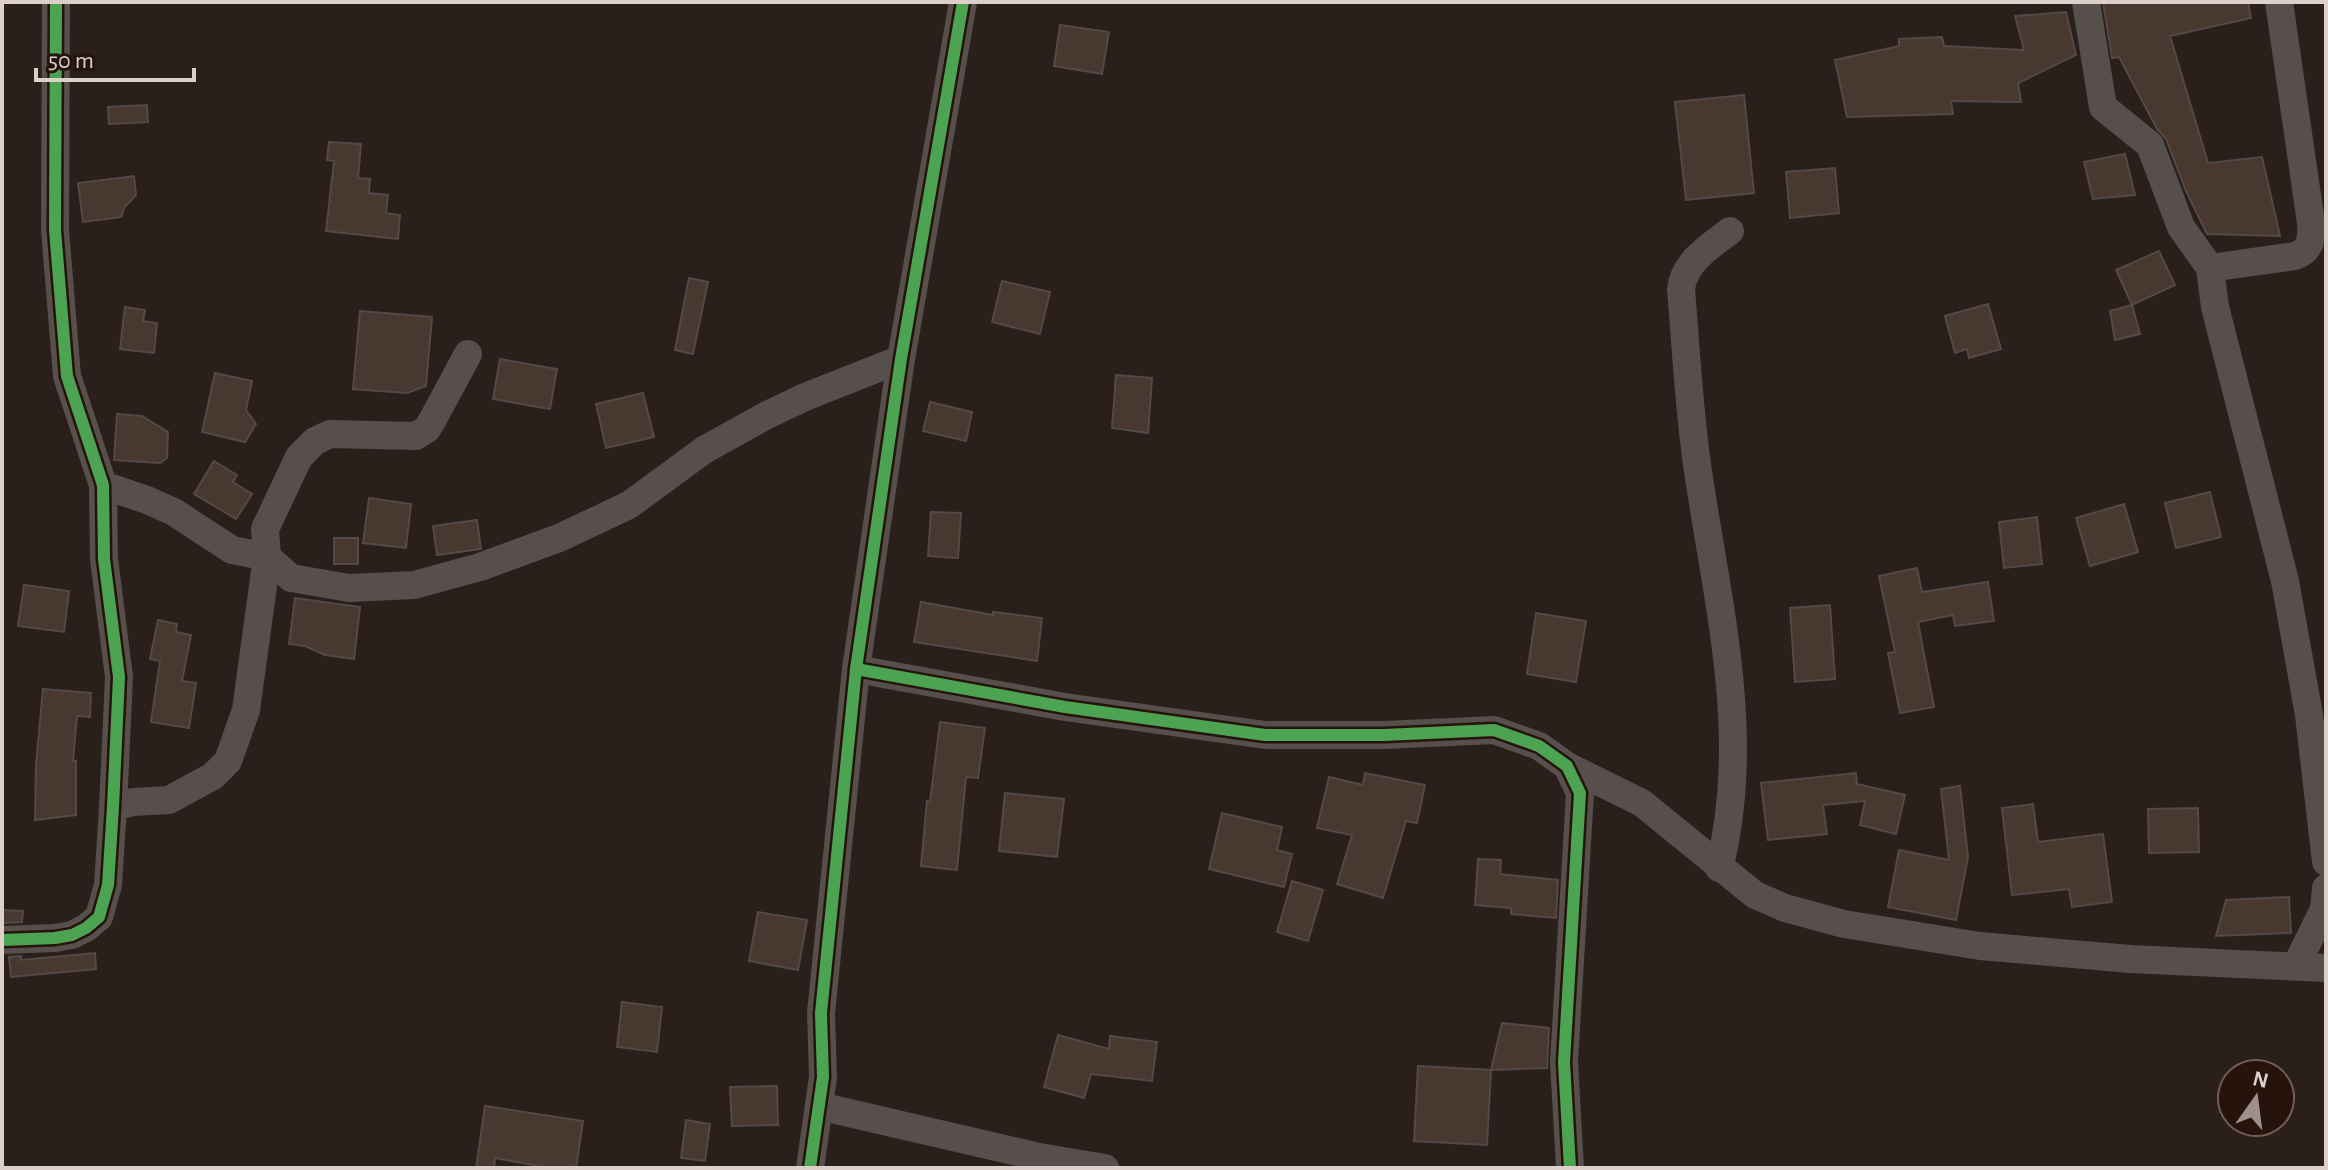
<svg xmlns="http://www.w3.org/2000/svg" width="2328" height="1170" font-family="'Alegreya Sans',sans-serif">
<rect width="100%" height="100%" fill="#2a1f1b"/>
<!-- building -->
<g fill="#483830" stroke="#534946" stroke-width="2">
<polygon points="2103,2 2248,2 2251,18 2170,36 2208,163 2262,157 2280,236 2207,234 2186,191 2166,139 2157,129 2119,57 2112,58"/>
<polygon points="2066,12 2076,55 2018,83 2021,102 1951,101 1953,114 1847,117 1835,60 1899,46 1899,39 1942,37 1944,46 2024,50 2015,16"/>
<polygon points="1060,25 1109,32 1102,74 1054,66"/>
<polygon points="1744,95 1754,193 1686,200 1675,102"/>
<polygon points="147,105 148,122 109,124 108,107"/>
<polygon points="329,142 361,144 358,178 370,179 369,193 388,195 386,213 400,215 398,239 326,231 334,161 327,160"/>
<polygon points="2125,154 2135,195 2093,199 2084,162"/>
<polygon points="1835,168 1839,213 1790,218 1786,172"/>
<polygon points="134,176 136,195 124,208 121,217 83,222 78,183"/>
<polygon points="2159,251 2175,285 2132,305 2116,270"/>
<polygon points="689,278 708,282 693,354 675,350"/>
<polygon points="1002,281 1050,292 1040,334 992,322"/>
<polygon points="1988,304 2001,349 1969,358 1967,349 1955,353 1945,316"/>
<polygon points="2132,305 2140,334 2115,340 2110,311"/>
<polygon points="125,307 145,310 143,321 157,323 154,353 120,349"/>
<polygon points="360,311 432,317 426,386 407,393 353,389"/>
<polygon points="500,359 557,369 550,409 493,399"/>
<polygon points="215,373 252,381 246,410 256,424 245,442 202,432"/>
<polygon points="1116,375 1152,378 1148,433 1112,428"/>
<polygon points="643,393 654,437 606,448 596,404"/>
<polygon points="930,402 972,412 966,441 923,431"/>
<polygon points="117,414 142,416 168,432 167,458 160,463 114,460"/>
<polygon points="214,461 237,475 233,482 252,494 236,519 194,494"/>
<polygon points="2210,492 2221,537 2176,548 2165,503"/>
<polygon points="369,498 411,504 406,548 363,543"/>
<polygon points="2124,504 2138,552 2090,566 2076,518"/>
<polygon points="931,512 961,513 958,558 928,556"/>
<polygon points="2037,517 2042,564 2004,568 1999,522"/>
<polygon points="477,520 481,549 437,555 433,526"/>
<rect x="334" y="538" width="24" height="26"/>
<polygon points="1917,568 1922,592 1988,582 1994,621 1955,626 1953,615 1918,622 1934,707 1900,713 1888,653 1895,652 1879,576"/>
<polygon points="24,585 69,591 64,632 18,626"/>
<polygon points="295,598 360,607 354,659 325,655 305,646 289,644"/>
<polygon points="921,602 993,615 993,612 1042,618 1037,661 914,642"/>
<polygon points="1830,605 1835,679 1795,682 1790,608"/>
<polygon points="1536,613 1586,621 1576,682 1527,674"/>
<polygon points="158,620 177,624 176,632 191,635 182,681 196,683 189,728 151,722 160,661 150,659"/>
<polygon points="43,689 91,693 90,717 77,716 73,761 76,761 76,815 35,820 36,764"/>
<polygon points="940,722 985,728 978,778 966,777 957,870 921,866 927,801 930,802"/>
<polygon points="1365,773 1425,785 1417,823 1406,821 1383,898 1337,884 1352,835 1317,828 1329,777 1363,785"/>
<polygon points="1856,773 1857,784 1905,795 1896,834 1860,825 1865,801 1823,805 1827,834 1768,840 1761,783"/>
<polygon points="1960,786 1968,857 1956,920 1888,907 1899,850 1949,860 1941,789"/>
<polygon points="1005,793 1064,799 1057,857 999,851"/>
<polygon points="2033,804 2038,842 2103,834 2112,902 2072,907 2069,889 2012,895 2002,808"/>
<polygon points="2198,808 2199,852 2149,853 2148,809"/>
<polygon points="1222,813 1282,827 1277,850 1292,854 1284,887 1209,869"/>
<polygon points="1478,859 1501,860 1500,874 1558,880 1556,918 1511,914 1511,908 1475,905"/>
<polygon points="1292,881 1323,890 1308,941 1277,932"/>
<polygon points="2289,897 2291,933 2216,936 2226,900"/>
<polygon points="2,910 23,911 22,922 2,923"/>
<polygon points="758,912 807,920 798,970 749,961"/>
<polygon points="95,953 96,969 11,977 9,957 21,956 21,960"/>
<polygon points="622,1002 662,1007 657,1052 617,1047"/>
<polygon points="1502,1023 1549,1028 1547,1068 1491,1070"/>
<polygon points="1058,1035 1109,1049 1110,1036 1157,1042 1152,1081 1091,1074 1084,1098 1044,1087"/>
<polygon points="1418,1066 1491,1070 1487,1145 1414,1141"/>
<polygon points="777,1086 778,1125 732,1126 730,1087"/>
<polygon points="485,1106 583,1121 576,1168 550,1168 495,1158 494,1168 476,1168"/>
<polygon points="686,1120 710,1124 705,1161 681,1158"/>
</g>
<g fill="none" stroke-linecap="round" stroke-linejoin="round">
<!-- minor -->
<g stroke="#574f4b" stroke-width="28">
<polyline points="2086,2 2103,107 2150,145 2181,227 2210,268 2215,307 2285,581 2309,715 2326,862"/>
<path d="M2210 268 2295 256C2311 250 2312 239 2311 223L2279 2"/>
<polyline points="103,485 147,500 174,512 232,550 267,557 291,578 349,588 414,585 480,567 559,538 629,505 704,450 767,415 805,397 901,359"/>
<polyline points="856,669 1065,707 1265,735 1384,735 1494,730 1539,746 1567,766 1580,793 1564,1062 1570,1168"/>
<polyline points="1567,766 1642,803 1755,895 1785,908 1844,924 1980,946 2130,959 2326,968"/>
<polyline points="113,807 133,802 169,800 213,776 228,761 246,710 267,557 265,529 299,457 315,441 330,434 416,436 427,429 433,419 468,354"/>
<path d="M1719 868C1753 737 1717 602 1698 471 1689 411 1686 349 1681 289 1684 262 1710 246 1730 231"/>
<polyline points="2,940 55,938 72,935 86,928 99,917 108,885 113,807 119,677 104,559 103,485 67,376 55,230 56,2"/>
<polyline points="2296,966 2324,909 2326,888"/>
<polyline points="819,1106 1039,1157 1105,1168"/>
<polyline points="810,1168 823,1077 821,1013 856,669 901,359 963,2"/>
</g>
<!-- cycleway casing -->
<g stroke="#26130c" stroke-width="17">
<g id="cycleway">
<polyline points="856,669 1065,707 1265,735 1384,735 1494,730 1539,746 1567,766 1580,793 1564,1062 1570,1168"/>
<polyline points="2,940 55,938 72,935 86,928 99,917 108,885 113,807 119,677 104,559 103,485 67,376 55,230 56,2"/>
<polyline points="810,1168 823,1077 821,1013 856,669 901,359 963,2"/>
</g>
</g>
<!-- cycleway -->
<use href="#cycleway" stroke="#4ca352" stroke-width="12"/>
</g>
<!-- border -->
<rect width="2328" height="1170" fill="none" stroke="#ddcfca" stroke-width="8"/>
<!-- north arrow -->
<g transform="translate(2256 1098) rotate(14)"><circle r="38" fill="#26130c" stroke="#6f5e58" stroke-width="2"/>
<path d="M0-6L14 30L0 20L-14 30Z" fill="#9e918d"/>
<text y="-12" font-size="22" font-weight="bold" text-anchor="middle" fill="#ddcfca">N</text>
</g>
<!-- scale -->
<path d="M36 68v12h158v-12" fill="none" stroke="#ddcfca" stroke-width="4"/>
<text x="48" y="68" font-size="24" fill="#ddcfca" stroke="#26130c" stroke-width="6" paint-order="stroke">50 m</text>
</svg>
